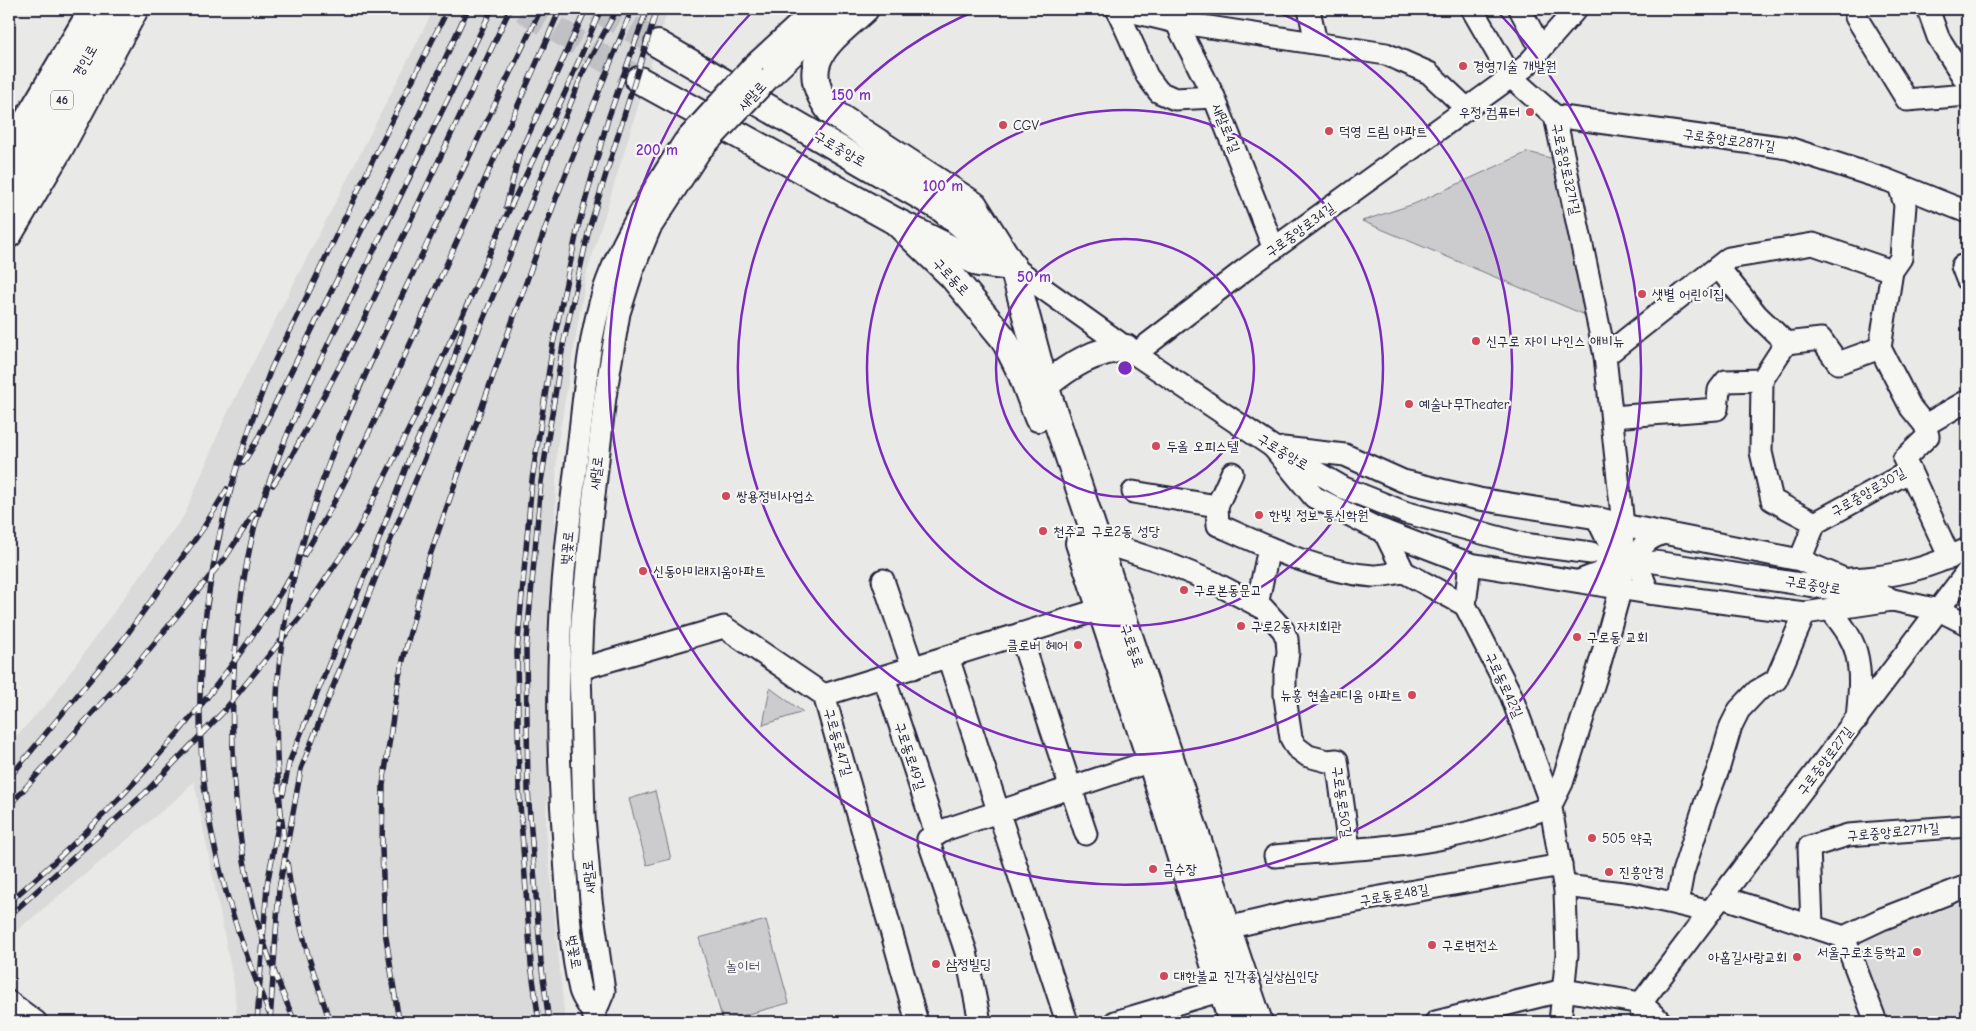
<svg xmlns="http://www.w3.org/2000/svg" width="1976" height="1031" font-family="'Comic Neue','Poor Story',sans-serif">
<rect width="100%" height="100%" fill="#e9e9e7"/>
<filter id="ink" filterUnits="userSpaceOnUse"><feTurbulence type="fractalNoise" baseFrequency=".02" numOctaves="2"/><feDisplacementMap in="SourceGraphic" scale="10" xChannelSelector="R" yChannelSelector="G"/><feConvolveMatrix kernelMatrix="1 2 1 2 8 2 1 2 1" color-interpolation-filters="sRGB"/></filter>
<g filter="url(#ink)">
<!-- built -->
<g fill="#dadada">
<polygon points="434,9 668,9 586,276 557,448 546,829 565,1022 237,1022 234,984 194,781 179,797 9,937 9,744 49,701 185,514 225,418"/>
<polygon points="1967,901 1967,1022 1889,1022 1866,963 1866,942 1871,936"/>
</g>
<!-- green -->
<g fill="#ccccce" stroke="#777784">
<polygon points="1528,152 1558,160 1590,317 1362,221 1414,204"/>
<polygon points="770,688 803,712 763,725"/>
<polygon points="655,791 671,859 647,865 629,799"/>
<polygon points="766,920 789,1003 723,1021 699,938"/>
</g>
<g fill="none" stroke-linecap="round" stroke-linejoin="round">
<!-- major-tunnel -->
<g stroke="#c1c1c5" stroke-width="26" stroke-dasharray="26 13" stroke-linecap="butt">
<polyline points="523,9 639,80"/>
<polyline points="597,9 658,44"/>
</g>
<!-- minor casing -->
<g stroke="#22223b" stroke-width="25">
<g id="minor">
<polyline points="1117,9 1147,76 1159,92 1175,99 1214,97"/>
<polyline points="1121,9 1176,22 1386,54 1429,73 1467,109"/>
<polyline points="1309,9 1316,43"/>
<polyline points="1520,9 1541,49"/>
<polyline points="1856,9 1856,17 1907,100 1967,95"/>
<polyline points="1928,9 1938,37 1967,83"/>
<polyline points="1175,11 1176,22 1214,97 1274,249"/>
<polyline points="752,67 815,9"/>
<polyline points="771,76 842,9"/>
<polyline points="1555,116 1788,148 1887,180 1967,212"/>
<polyline points="1899,185 1905,205 1901,258 1892,271 1880,348 1911,408 1925,425"/>
<polyline points="1962,266 1967,279"/>
<polyline points="1013,267 1135,354 1273,447 1344,488 1404,512 1523,544 1591,553"/>
<polyline points="1718,267 1757,315 1786,343 1821,339 1838,363 1880,348"/>
<polyline points="1135,354 1247,268 1526,66 1576,9"/>
<polyline points="1605,356 1729,258 1813,244 1892,271"/>
<polyline points="1762,380 1761,452 1772,500 1815,523 1910,471 1904,459 1928,436 1925,425 1967,401"/>
<polyline points="1612,417 1717,409 1719,390 1726,381 1762,380 1786,343"/>
<polyline points="1273,447 1314,497 1376,528 1470,564 1649,593 1805,613 1892,600"/>
<polyline points="1283,448 1345,455 1403,481 1479,499 1597,518 1623,525 1800,560 1892,600"/>
<polyline points="1910,471 1950,558"/>
<polyline points="1133,492 1217,506 1232,473"/>
<path d="M1217 506 1218 525C1267 547 1319 572 1373 576 1383 576 1394 573 1404 572"/>
<polyline points="1384,531 1404,572 1465,605"/>
<polyline points="1098,543 1126,550 1171,565 1213,582 1263,608 1283,630 1287,639 1288,652 1285,674 1285,697 1291,738 1296,747 1308,756 1327,761 1337,760 1349,849"/>
<polyline points="1800,560 1815,523"/>
<polyline points="1655,562 1860,593 1939,610 1967,624"/>
<polyline points="1470,564 1465,605 1511,695 1550,802 1565,891 1567,954 1560,1022"/>
<path d="M1850 579C1894 577 1928 569 1967 549"/>
<polyline points="883,580 913,668"/>
<polyline points="1579,581 1605,571 1610,545 1597,518"/>
<path d="M1649 593C1637 566 1629 543 1665 533"/>
<polyline points="1257,605 1269,548"/>
<path d="M1830 609C1840 622 1852 637 1856 652 1862 674 1859 697 1857 719"/>
<polyline points="1020,634 1086,834"/>
<polyline points="948,657 1067,1022"/>
<polyline points="580,669 724,627 824,695 917,1022"/>
<polyline points="884,677 932,822 938,834"/>
<polyline points="824,695 1101,609"/>
<path d="M1275 856C1332 850 1392 849 1448 837 1484 830 1517 819 1550 807L1562 783 1598 670 1621 588 1623 525 1605 356 1555 116 1511 77 1472 9"/>
<polyline points="1565,886 1631,894 1677,904"/>
<polyline points="1722,897 1844,937 1882,919 1967,886"/>
<polyline points="1710,912 1677,904 1683,872 1706,801 1718,770 1731,726 1739,710 1757,691 1776,680 1805,613"/>
<polyline points="1812,925 1809,847 1848,835 1967,826"/>
<polyline points="1227,928 1290,913 1561,865"/>
<polyline points="1844,937 1876,1022"/>
<polyline points="9,1002 36,1022"/>
<polyline points="594,1015 604,991 591,900 584,817 580,669 582,621 592,513 605,397 619,313 633,269 650,228 700,151"/>
<path d="M596 1022C594 1010 583 1002 580 990 570 947 568 902 565 858 559 784 557 709 560 634 562 575 570 516 577 457 584 402 587 343 604 290 622 237 654 189 684 142"/>
<polyline points="980,1022 966,952 928,839 947,829 1151,761"/>
<polyline points="1115,1022 1236,986"/>
<polyline points="1436,1022 1564,990 1641,1003 1661,1022"/>
<polyline points="1642,1022 1641,1003 1967,572"/>
</g>
</g>
<!-- major casing -->
<g stroke="#22223b" stroke-width="30">
<g id="major">
<path d="M865 9C831 41 794 61 830 111L974 205 1013 267 1045 386 1259 1022"/>
<polyline points="658,44 941,208 995,252"/>
<polyline points="639,80 895,221 979,263 1013,267"/>
<polyline points="9,151 93,9"/>
<polyline points="9,190 115,9"/>
<polyline points="895,221 952,276 1004,339 1021,373 1038,418"/>
<polyline points="9,234 60,148 135,9"/>
<path d="M1045 386C1069 366 1094 350 1126 348"/>
<polyline points="1079,543 1151,761 1232,1022"/>
</g>
</g>
<!-- minor -->
<use href="#minor" stroke="#f6f6f2" stroke-width="21"/>
<!-- major -->
<use href="#major" stroke="#f6f6f2" stroke-width="26"/>
<!-- rail casing -->
<g stroke="#22223b" stroke-width="5.5">
<g id="rail">
<polyline points="506,207 519,155 586,9"/>
<polyline points="243,463 256,442 420,113 468,9"/>
<polyline points="273,485 289,461 360,328 510,9"/>
<path d="M304 555C351 477 388 392 426 309 472 209 517 109 560 9"/>
<polyline points="9,778 123,640 204,527 227,489"/>
<polyline points="283,794 289,763 376,547 411,454 452,366 464,324"/>
<polyline points="9,806 142,658 225,558 255,512"/>
<path d="M284 839C276 776 273 712 281 649 298 515 355 393 413 273 455 185 498 97 541 9"/>
<polyline points="287,862 290,883 308,955 330,1022"/>
<path d="M9 902C118 809 218 698 292 574"/>
<polyline points="9,916 145,793 223,712 301,616 357,532 414,419 474,290 500,229 564,95 601,9"/>
<path d="M269 1013C236 933 208 848 202 761 191 626 222 494 271 369 278 353 287 337 295 321 309 292 323 263 337 234 373 159 410 84 448 9"/>
<polyline points="257,1022 267,885 279,821"/>
<polyline points="270,1022 279,889 301,769 386,551 506,265 584,70 617,9"/>
<path d="M295 1022C277 981 260 938 251 895 225 781 227 643 254 529 257 516 263 502 267 488 290 421 321 359 352 295 398 199 445 104 492 9"/>
<polyline points="399,1022 385,931 382,849 383,785 399,676 429,558 483,404 555,201 632,9"/>
<polyline points="539,1022 531,964 519,789 517,652 532,480 553,344 578,227 608,119 647,9"/>
<polyline points="549,1022 541,962 528,790 526,651 541,482 563,345 589,229 657,9"/>
</g>
</g>
<!-- rail -->
<use href="#rail" stroke="#f6f6f2" stroke-width="4" stroke-dasharray="11" stroke-linecap="butt"/>
<!-- minor-bridge casing -->
<g stroke="#22223b" stroke-width="25" stroke-linecap="butt">
<g id="minor-bridge">
<polyline points="684,142 752,67"/>
<polyline points="700,151 771,76"/>
</g>
</g>
<!-- minor-bridge -->
<use href="#minor-bridge" stroke="#f6f6f2" stroke-width="21"/>
</g>
</g>
<!-- distance rings -->
<g fill="none" stroke="#7b2cbf" stroke-width="2.5">
<circle cx="1125" cy="368" r="129"/>
<circle cx="1125" cy="368" r="258"/>
<path d="M1270 9A387 387 0 1 1 980 9"/>
<path d="M1496 10A516 516 0 1 1 754 10"/>
</g>
<!-- markers -->
<g fill="#d1495b" stroke="#f6f6f2" stroke-width="2">
<circle cx="1463" cy="66" r="5"/>
<circle cx="1530" cy="112" r="5"/>
<circle cx="1003" cy="125" r="5"/>
<circle cx="1329" cy="131" r="5"/>
<circle cx="1642" cy="294" r="5"/>
<circle cx="1476" cy="341" r="5"/>
<circle cx="1409" cy="404" r="5"/>
<circle cx="1156" cy="446" r="5"/>
<circle cx="726" cy="496" r="5"/>
<circle cx="1259" cy="515" r="5"/>
<circle cx="1043" cy="531" r="5"/>
<circle cx="643" cy="571" r="5"/>
<circle cx="1184" cy="590" r="5"/>
<circle cx="1241" cy="626" r="5"/>
<circle cx="1577" cy="637" r="5"/>
<circle cx="1078" cy="645" r="5"/>
<circle cx="1412" cy="695" r="5"/>
<circle cx="1592" cy="838" r="5"/>
<circle cx="1153" cy="869" r="5"/>
<circle cx="1609" cy="872" r="5"/>
<circle cx="1432" cy="945" r="5"/>
<circle cx="1917" cy="952" r="5"/>
<circle cx="1797" cy="957" r="5"/>
<circle cx="936" cy="964" r="5"/>
<circle cx="1164" cy="976" r="5"/>
</g>
<g text-anchor="middle" dominant-baseline="central" stroke-width="4.5" stroke-linejoin="round" paint-order="stroke">
<!-- shield labels -->
<rect fill="#f6f6f2" stroke="#626272" stroke-width="1" x="51" y="90.5" width="22" height="19" rx="4"/>
<g font-size="12" font-weight="bold" fill="#22223b">
<text x="62" y="100">46</text>
</g>
<!-- street labels -->
<g font-size="14" fill="#22223b" stroke="#f6f6f2">
<text transform="translate(85 61) rotate(-60)">경인로</text>
<text transform="translate(752 96) rotate(-47)">새말로</text>
<text transform="translate(1226 128) rotate(68)">새말로4길</text>
<text transform="translate(1729 140) rotate(8)">구로중앙로28가길</text>
<text transform="translate(840 149) rotate(30)">구로중앙로</text>
<text transform="translate(1566 169) rotate(78)">구로중앙로32가길</text>
<text transform="translate(1300 230) rotate(-36)">구로중앙로34길</text>
<text transform="translate(951 277) rotate(47)">구로동로</text>
<text transform="translate(1283 452) rotate(31)">구로중앙로</text>
<text transform="translate(596 473) rotate(-83)">새말로</text>
<text transform="translate(1868 492) rotate(-30)">구로중앙로30길</text>
<text transform="translate(567 548) rotate(-84)">벚꽃로</text>
<text transform="translate(1813 585) rotate(9)">구로중앙로</text>
<text transform="translate(1132 646) rotate(71)">구로동로</text>
<text transform="translate(1504 685) rotate(65)">구로동로42길</text>
<text transform="translate(838 742) rotate(74)">구로동로47길</text>
<text transform="translate(910 756) rotate(72)">구로동로49길</text>
<text transform="translate(1825 761) rotate(-53)">구로중앙로27길</text>
<text transform="translate(1342 802) rotate(82)">구로동로50길</text>
<text transform="translate(1893 832) rotate(-5)">구로중앙로27가길</text>
<text transform="translate(589 877) rotate(-95)">새말로</text>
<text transform="translate(1394 895) rotate(-10)">구로동로48길</text>
<text transform="translate(574 952) rotate(81)">벚꽃로</text>
</g>
<!-- poi labels -->
<g font-size="14" fill="#22223b" stroke="#f6f6f2" text-anchor="start">
<text x="1473" y="66">경영기술 개발원</text>
<text x="1520" y="112" text-anchor="end">우정 컴퓨터</text>
<text x="1013" y="125">CGV</text>
<text x="1339" y="131">덕영 드림 아파트</text>
<text x="1652" y="294">샛별 어린이집</text>
<text x="1486" y="341">신구로 자이 나인스 애비뉴</text>
<text x="1419" y="404">예술나무Theater</text>
<text x="1166" y="446">두올 오피스텔</text>
<text x="736" y="496">쌍용정비사업소</text>
<text x="1269" y="515">한빛 정보 통신학원</text>
<text x="1053" y="531">천주교 구로2동 성당</text>
<text x="653" y="571">신동아미래지움아파트</text>
<text x="1194" y="590">구로본동문고</text>
<text x="1251" y="626">구로2동 자치회관</text>
<text x="1587" y="637">구로동 교회</text>
<text x="1068" y="645" text-anchor="end">클로버 헤어</text>
<text x="1402" y="695" text-anchor="end">뉴홍 현솔레디움 아파트</text>
<text x="1602" y="838">505 약국</text>
<text x="1163" y="869">금수장</text>
<text x="1619" y="872">진흥안경</text>
<text x="1442" y="945">구로변전소</text>
<text x="1907" y="952" text-anchor="end">서울구로초등학교</text>
<text x="1787" y="957" text-anchor="end">아홉길사랑교회</text>
<text x="946" y="964">삼정빌딩</text>
<text x="1174" y="976">대한불교 진각종 실상심인당</text>
</g>
<!-- park labels -->
<g font-size="14" fill="#555567" stroke="#f6f6f2">
<text x="743" y="966">놀이터</text>
</g>
</g>
<circle cx="1125" cy="368" r="8" fill="#7b2cbf" stroke="#f6f6f2" stroke-width="2.5"/>
<g font-size="15" text-anchor="middle" font-weight="bold" fill="#7b2cbf" stroke="#f6f6f2" stroke-width="4.5" stroke-linejoin="round" paint-order="stroke">
<text x="851" y="100">150 m</text>
<text x="657" y="155">200 m</text>
<text x="943" y="191">100 m</text>
<text x="1034" y="282">50 m</text>
</g>
<!-- margin -->
<rect width="1976" height="1031" fill="none" stroke="#f6f6f2" stroke-width="30"/>
<rect x="15" y="15" width="1946" height="1001" fill="none" stroke="#22223b" stroke-width="2" filter="url(#ink)"/>
</svg>
